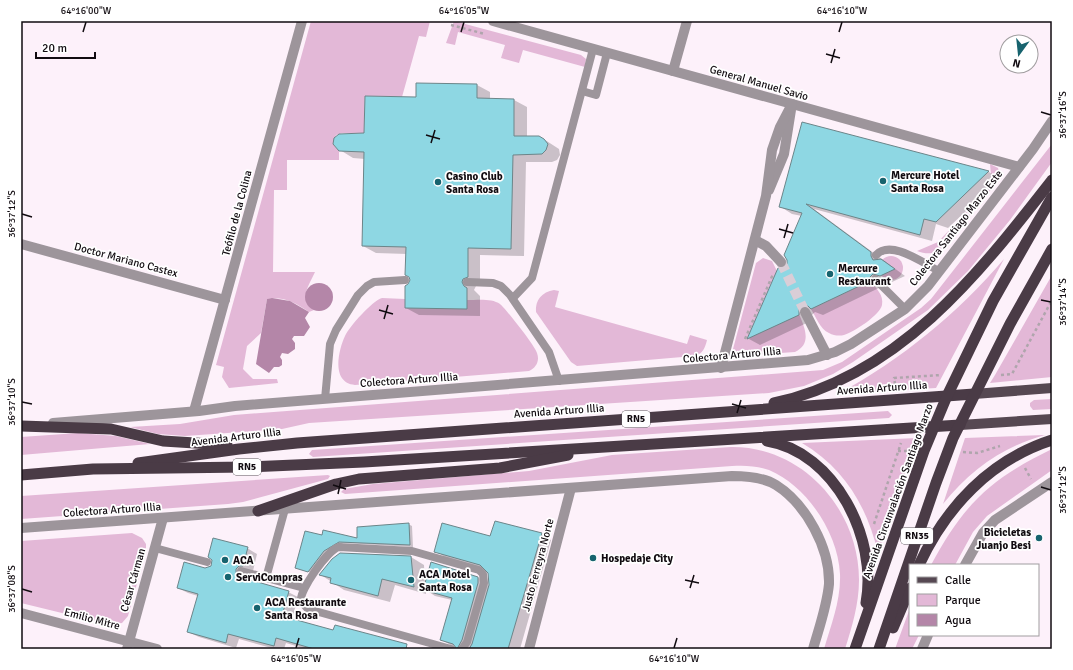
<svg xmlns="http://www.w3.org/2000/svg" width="1073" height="670" font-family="Signika,sans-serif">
<rect width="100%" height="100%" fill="#fdf1fa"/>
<!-- green -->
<g fill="#e3b8d7">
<path d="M311 21H430L426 37 419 36 402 97 365 96 364 133H342L336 135 333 144 339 151V160H287V190H274L273 272H315C309 285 298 300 314 310L309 312C296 303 283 296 267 299L261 333 247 346 243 369 253 379H277L278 383 229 388 222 377 224 367 216 365Z"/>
<polygon points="454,21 581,55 586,59 585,67 523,50 519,63 501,58 505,45 458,32 455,45 446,43"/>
<polygon points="1052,144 1052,162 1010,220 968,271 928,310 853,362 833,374 804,386 769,393 309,423 282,429 185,436 158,434 130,427 180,424 234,415 823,370 842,362 921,308 931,299"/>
<path d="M990 164 998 168 1000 174 999 180 945 246C936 254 928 255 917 251L938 242 992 185Z"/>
<circle cx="891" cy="268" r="12"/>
<path d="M763 258 772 261 777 271 748 338 799 314C805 328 812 344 795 352L737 356 733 353V349L756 263Z"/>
<path d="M1004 259 936 388 838 394C902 359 957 314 1004 259Z"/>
<polygon points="1052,275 1052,377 990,383 995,375"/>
<path d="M870 281C876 288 884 295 882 305 880 315 854 332 844 335 840 336 834 336 829 333 820 329 816 317 811 309Z"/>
<path d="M554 290 559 291 555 307 687 344 690 335 707 340C705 348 703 354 694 356L577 366 571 362 536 312C535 300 542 292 554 290Z"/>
<path d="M382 298 405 299V308L467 309V300C477 300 492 298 500 304 506 309 536 347 537 353 540 361 536 368 529 371L355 385C331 383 338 351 345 336 350 326 372 301 382 298Z"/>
<polygon points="1052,399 1052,409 1033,410 1030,406 1030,403 1034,400"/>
<polygon points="888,411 892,415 889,418 313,457 309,454 312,450"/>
<polygon points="78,433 116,436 150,444 21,455 21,437"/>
<path d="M1045 435C1004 446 970 470 943 504L965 438Z"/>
<path d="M917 438 913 451 878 553C867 506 844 468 802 443Z"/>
<path d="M731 447C803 446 859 510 859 580 859 604 852 627 845 649H824C831 625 841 600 840 574 838 533 807 486 769 470 757 466 745 465 732 466L345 494 341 492 344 489 373 484 529 471 612 455Z"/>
<path d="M1052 449V470L987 516 973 532 955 565H931C964 504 990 479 1052 449Z"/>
<polygon points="328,475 330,476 328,479 243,502 228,504 21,519 21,496"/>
<polygon points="132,533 142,538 146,544 146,551 128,616 122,623 111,625 21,603 21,541"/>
<polygon points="910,608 910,635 919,635 912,649 895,649"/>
</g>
<!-- water -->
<g fill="#b486a8">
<circle cx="319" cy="297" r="14"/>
<polygon points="272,298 290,301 309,312 305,318 310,327 304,336 294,336 292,339 295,343 295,349 288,354 282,353 280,357 282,360 282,365 279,367 274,367 269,373 256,364 267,299"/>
</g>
<!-- shadow -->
<g fill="#0003">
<polygon points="477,85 490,92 490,99 514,100 527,107 527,137 542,138 559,149 560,155 557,160 552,162 526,162 524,256 480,255 480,284 476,286 474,290 480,296 480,316 419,315 406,308 412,280 407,254 376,253 363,246 365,159 353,158 340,150 417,98"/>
<polygon points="803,123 989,172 1000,179 948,228 936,224 932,241 814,209 905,276 892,282 885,280 881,284 881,287 823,315 815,312 811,316 811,321 760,345 749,339 779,269 783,269 788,265 802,216 792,214 781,207"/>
<polygon points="408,524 412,526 413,547 343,543 328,552 312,573 296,568 322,536 359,539"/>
<polygon points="541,534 551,540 520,649 457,649 442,640 452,600 435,596 426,590 426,594 395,585 390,602 344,590 321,575 411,557 424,565 425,586 477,577 488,583 489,591 490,584 489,573 486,569 445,557 435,551 491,537"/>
<polygon points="247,548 257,554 253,571 246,575 246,580 288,592 298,597 292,620 390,649 306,649 286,643 284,649 275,649 239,639 236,648 199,637 188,632 198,596 188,593 178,588 205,569"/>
</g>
<!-- building -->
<g fill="#8ed7e3" stroke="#6c8589">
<polygon points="416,83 477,84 477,98 514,99 514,136 539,136 544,139 548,144 546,150 542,154 513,155 511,249 468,248 468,277 463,279 462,282 464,286 467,288 467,309 405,308 405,286 408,284 410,280 409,277 405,275 406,247 362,246 364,152 339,151 333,144 334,138 339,134 364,133 365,96 416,97"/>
<polygon points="802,122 989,171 936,222 924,219 920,235 806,204 871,252 871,256 873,260 881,259 895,269 880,276 873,274 870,277 870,281 811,309 808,306 802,306 799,309 799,315 747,339 778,268 783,268 787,264 787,260 784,255 802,213 779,207"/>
<polygon points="495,521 542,533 508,649 469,649 472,644 489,585 488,573 480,565 434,552 442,523 490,536"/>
<polygon points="409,523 410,545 339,542 324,551 308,572 295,568 305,531 322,535 323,530 357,538 357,527"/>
<polygon points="213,538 248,547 243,566 239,566 236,569 236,573 240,577 289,591 282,616 333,630 335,625 407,644 406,649 314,649 276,638 274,646 228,634 226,643 187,632 198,594 177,588 184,562 205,568 211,566 212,560 208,557"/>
<polygon points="340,553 411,556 414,587 382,579 378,596 330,583 331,578 319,575 332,559"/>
<polygon points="431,562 478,577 478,583 462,640 457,649 453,644 440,640 452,598 423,590"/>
</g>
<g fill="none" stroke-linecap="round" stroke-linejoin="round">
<!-- minor-tunnel -->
<polyline stroke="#daced7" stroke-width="10" stroke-dasharray="10 5" stroke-linecap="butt" points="781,262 805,312"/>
<!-- path -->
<g stroke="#afa5ac" stroke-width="2.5" stroke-dasharray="3 3" stroke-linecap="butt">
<polyline points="451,25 485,34"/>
<polyline points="745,339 773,274"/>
<polyline points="1001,375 1012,374 1052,300"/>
<polyline points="895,384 894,378 941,375"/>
<polyline points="898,451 908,451"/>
<polyline points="963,452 977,453 1000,446"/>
<polyline points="1025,468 1031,479"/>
<polyline points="874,524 901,443"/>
</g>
<!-- service -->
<g stroke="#9d959b" stroke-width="8">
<polyline points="582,91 596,95 607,53"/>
<path d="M876 255C891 239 923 263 939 271"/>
<polyline points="875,279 905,309"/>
<polyline points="467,282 493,283 501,286 510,295 549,352 559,381"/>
<polyline points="513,298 532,278 593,49"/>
<polyline points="325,399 330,344 336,330 358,295 367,286 374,282 405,280"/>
<polyline points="155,548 207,562"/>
<polyline points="241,571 304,588"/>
<polyline points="266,578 285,509"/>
<path d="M451 649 308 609 301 601C299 591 328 549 339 547L412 551 479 570 483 574 484 583 467 642 462 649"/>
</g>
<!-- minor -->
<g stroke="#9d959b" stroke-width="10">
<polyline points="493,21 1019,167"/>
<polyline points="673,71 687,21"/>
<polyline points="769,190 784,154 791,110"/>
<polyline points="755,240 766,246 781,262"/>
<polyline points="21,244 225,300"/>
<polyline points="805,312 827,355"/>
<polyline points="721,368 766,196 772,150 780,127 792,104"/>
<polyline points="194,411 302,21"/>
<polyline points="21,613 157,649"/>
<polyline points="127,649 163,518"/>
<polyline points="529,649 571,488"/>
</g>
<!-- tertiary -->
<g stroke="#9d959b" stroke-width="10">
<polyline points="53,423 199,411 235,406 808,360 835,352 851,344 905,309 928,286 1033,149 1052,121"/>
<path d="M21 528 732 476C747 476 763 477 776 485 806 504 830 548 829 584 827 606 819 628 813 649"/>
<polyline points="965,565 983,533 995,520 1052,482"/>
<polyline points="922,649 928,635"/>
</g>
<!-- primary -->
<g stroke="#564852" stroke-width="10">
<polyline points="974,394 1052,388"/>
<polyline points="960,425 1052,419"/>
</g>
<!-- trunk -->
<g stroke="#4a3b46" stroke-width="11">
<path d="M774 403C899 376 977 276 1052 180"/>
<polyline points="21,426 111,429 163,441 227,445"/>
<path d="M767 441C835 452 878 539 866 603"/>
<polyline points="138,463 239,449 297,443 974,394"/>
<polyline points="21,475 93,469 247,467 364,462 960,425"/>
<polyline points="258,511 336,484 359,479 500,468 568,455"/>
<path d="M919 565C946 507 990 460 1052 440"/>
<polyline points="893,628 910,588"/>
<polyline points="855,649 924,451 947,396 993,301 1052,197"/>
<polyline points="879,649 936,483 953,438 1010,324 1052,249"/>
</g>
</g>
<!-- ticks -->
<path fill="none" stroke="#110b10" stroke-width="1.5" d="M83 32 86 22M461 32 464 22M839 32 842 22M826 54 840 58M831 63 835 49M1041 112 1051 115M426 135 440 139M431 143 435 130M22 214 32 217M779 229 793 233M784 238 788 224M1041 300 1051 302M379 310 393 314M384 319 388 305M22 402 32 404M732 404 746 408M737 413 741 400M333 485 346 489M1041 487 1051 490M338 494 341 480M685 580 699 583M690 588 694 575M22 589 32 592M296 648 299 638M674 648 677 638"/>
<!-- markers -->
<g fill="#17636e" stroke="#fff" stroke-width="1.5">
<circle cx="883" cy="181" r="4"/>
<circle cx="438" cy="182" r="4"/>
<circle cx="830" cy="274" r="4"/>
<circle cx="1039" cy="538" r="4"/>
<circle cx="593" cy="558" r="4"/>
<circle cx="225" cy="560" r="4"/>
<circle cx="228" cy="577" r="4"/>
<circle cx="411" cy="580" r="4"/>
<circle cx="257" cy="608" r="4"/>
</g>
<g text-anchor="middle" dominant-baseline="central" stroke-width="3.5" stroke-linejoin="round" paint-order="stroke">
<!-- shield labels -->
<g fill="#fff" stroke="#585458" stroke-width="1">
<rect x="622" y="411" width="28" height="16" rx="3"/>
<rect x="233" y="459" width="28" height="16" rx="3"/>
<rect x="901" y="528" width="32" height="16" rx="3"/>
</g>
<g font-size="10" font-weight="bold" fill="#110b10">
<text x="636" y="419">RN5</text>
<text x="247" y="467">RN5</text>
<text x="917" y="536">RN35</text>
</g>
<!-- street labels -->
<g font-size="11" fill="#110b10" stroke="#fff">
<text transform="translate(759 83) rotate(16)">General Manuel Savio</text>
<text transform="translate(237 213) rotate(-75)">Teófilo de la Colina</text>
<text transform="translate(956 228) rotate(-52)">Colectora Santiago Marzo Este</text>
<text transform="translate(126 260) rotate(15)">Doctor Mariano Castex</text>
<text transform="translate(732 355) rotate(-5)">Colectora Arturo Illia</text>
<text transform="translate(409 380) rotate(-4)">Colectora Arturo Illia</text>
<text transform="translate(882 388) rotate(-4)">Avenida Arturo Illia</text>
<text transform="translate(559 411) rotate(-4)">Avenida Arturo Illia</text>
<text transform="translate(236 437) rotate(-7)">Avenida Arturo Illia</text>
<text transform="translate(898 491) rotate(-70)">Avenida Circunvalación Santiago Marzo</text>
<text transform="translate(112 510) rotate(-4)">Colectora Arturo Illia</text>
<text transform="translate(538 565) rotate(-75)">Justo Ferreyra Norte</text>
<text transform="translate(133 580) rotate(-74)">César Cárman</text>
<text transform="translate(92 619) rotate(15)">Emilio Mitre</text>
</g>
<!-- poi labels -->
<g font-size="11" font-weight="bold" fill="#110b10" stroke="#fff" text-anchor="start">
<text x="891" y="175">Mercure Hotel<tspan x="891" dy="13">Santa Rosa</tspan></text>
<text x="446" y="176">Casino Club<tspan x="446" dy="13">Santa Rosa</tspan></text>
<text x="838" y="268">Mercure<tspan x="838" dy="13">Restaurant</tspan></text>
<text x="1031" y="532" text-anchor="end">Bicicletas<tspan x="1031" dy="13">Juanjo Besi</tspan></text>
<text x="601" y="558">Hospedaje City</text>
<text x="233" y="560">ACA</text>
<text x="419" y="574">ACA Motel<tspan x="419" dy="13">Santa Rosa</tspan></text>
<text x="236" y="577">ServiCompras</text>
<text x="265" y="602">ACA Restaurante<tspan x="265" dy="13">Santa Rosa</tspan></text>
</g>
</g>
<!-- border -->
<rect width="1073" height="670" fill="none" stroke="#ffffff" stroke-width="44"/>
<!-- legend -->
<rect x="909" y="564" width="130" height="72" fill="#ffffff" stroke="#a09d9f"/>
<rect x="917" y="577" width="20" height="6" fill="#564852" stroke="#a09d9f"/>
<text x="945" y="584" font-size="12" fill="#110b10">Calle</text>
<rect x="917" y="594" width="20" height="12" fill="#e3b8d7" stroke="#a09d9f"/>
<text x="945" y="604" font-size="12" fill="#110b10">Parque</text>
<rect x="917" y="614" width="20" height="12" fill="#b486a8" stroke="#a09d9f"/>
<text x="945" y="624" font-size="12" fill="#110b10">Agua</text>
<!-- north arrow -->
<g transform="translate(1019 54) rotate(195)"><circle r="19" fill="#ffffff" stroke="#a09d9f"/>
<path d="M0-3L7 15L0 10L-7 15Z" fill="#17636e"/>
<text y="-6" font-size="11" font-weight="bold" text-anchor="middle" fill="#110b10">N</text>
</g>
<!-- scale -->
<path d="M36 52v6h59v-6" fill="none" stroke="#110b10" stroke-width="2"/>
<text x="42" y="52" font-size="12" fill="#110b10" stroke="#ffffff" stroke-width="3" paint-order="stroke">20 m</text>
<rect x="22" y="22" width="1029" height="626" fill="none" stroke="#110b10" stroke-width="1.5"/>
<g font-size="10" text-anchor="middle" fill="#110b10">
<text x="86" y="14">64°16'00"W</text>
<text x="464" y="14">64°16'05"W</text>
<text x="842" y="14">64°16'10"W</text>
<text transform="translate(1062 115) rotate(-90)" y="4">36°37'16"S</text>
<text transform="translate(11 214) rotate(-90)" y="4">36°37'12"S</text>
<text transform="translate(1062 302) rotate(-90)" y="4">36°37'14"S</text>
<text transform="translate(11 402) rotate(-90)" y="4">36°37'10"S</text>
<text transform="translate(1062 490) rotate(-90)" y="4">36°37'12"S</text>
<text transform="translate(11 589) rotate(-90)" y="4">36°37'08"S</text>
<text x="296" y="662">64°16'05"W</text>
<text x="674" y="662">64°16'10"W</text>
</g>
</svg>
